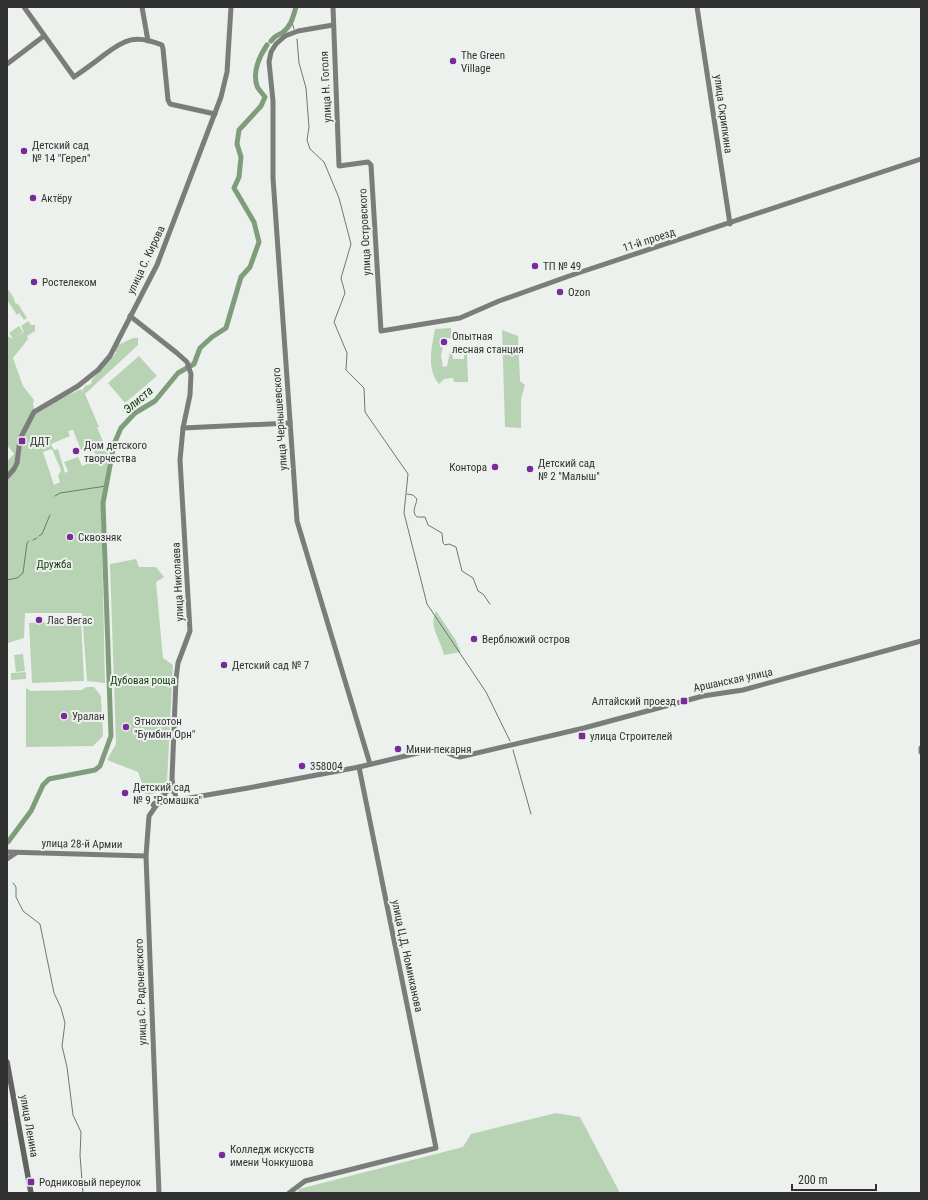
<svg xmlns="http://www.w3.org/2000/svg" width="928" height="1200" font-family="'Roboto Condensed',sans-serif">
<rect width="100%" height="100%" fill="#edf1ed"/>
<!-- green -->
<g fill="#b8d3b4" fill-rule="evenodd">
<polygon points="7,288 14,298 15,303 18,304 27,318 24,320 19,313 17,315 7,300"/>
<path d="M28 321 31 325H35V331L27 336 28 339 13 358 23 386 34 400 33 405 35 411 81 389 82 391 85 386 91 384 92 380 116 353 115 350 116 346 133 338H138V345L85 394 99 427H97L109 456 101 501 105 683 87 681 82 613H25L24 638 8 643 7 658V461L14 454 7 445V336L13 339 9 333 19 326 23 332 14 338 24 332 21 326ZM73 430 81 450 91 446 96 455H94L96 460 82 466 78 457 64 462 68 471 65 473 58 449 54 450 51 444 70 436 68 431ZM52 449 61 470 58 476 60 482 54 485 43 452Z"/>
<path d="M451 328V338H440V347H443L441 355 443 367 447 366 450 352 452 351 453 359H464V353L467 352 468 382H454L453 378 444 379 439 384C426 369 432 346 435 329Z"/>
<polygon points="502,330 518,336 520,381 525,385 521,399 521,428 505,427"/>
<polygon points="139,356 157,376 125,403 108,383"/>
<path d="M136 559 139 567H156L164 577 156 582 163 658 173 665 167 782C160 791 157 794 146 795L138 772 107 760 116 744 110 564Z"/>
<path d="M436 611 455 639 461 652 444 655C441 640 428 627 436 611Z"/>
<polygon points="81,621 84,681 32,683 29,623"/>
<polygon points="23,654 25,671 16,672 14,655"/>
<polygon points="26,672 26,679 11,680 11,673"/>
<polygon points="86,687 94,687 101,696 103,736 93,746 26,747 26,688 31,691 82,690"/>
<polygon points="556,1113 580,1117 620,1193 297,1193 299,1189 463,1147 471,1134"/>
</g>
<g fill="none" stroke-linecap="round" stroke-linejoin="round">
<!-- stream -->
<g stroke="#687d64" stroke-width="1">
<polyline points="292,22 294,29"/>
<polyline points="297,39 299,63 306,88 309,127 307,140 310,149 324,162 339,198 351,244 341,278 345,293 334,322 347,353 346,370 364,388 365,412 408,474 404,513 427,604 486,692 510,741"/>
<polyline points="267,45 271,41"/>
<path d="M407 494 413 495 417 499C416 506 411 512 417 517H425L428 525 442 533 443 543 445 545 449 544 456 547 462 571 473 578 478 591 483 594 490 604"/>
<polyline points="55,496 60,493 106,486"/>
<polyline points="39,536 42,534 50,515"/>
<polyline points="33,540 37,538"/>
<polyline points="7,580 17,578 23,573 27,543 29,541"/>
<polyline points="513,750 531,814"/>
<polyline points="13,883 16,887 16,897 23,911 40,924 54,993 61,1008 65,1023 62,1046 67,1067 73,1115 81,1132 80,1155 83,1193"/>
</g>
<!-- river -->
<g stroke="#7f9d7a" stroke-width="5">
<path d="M271 41C274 37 277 35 282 33 291 27 293 17 296 7"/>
<path d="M8 842 31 811 43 785 49 779 95 770 100 766 111 736 103 503 114 444 121 428 135 413 155 401 178 373 194 364 200 348 212 337 226 328 241 277 250 267 259 242 254 222 234 188 239 177 241 157 237 144 239 130 261 106 265 97C262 93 258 89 257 86 252 72 260 55 267 45"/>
</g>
<!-- secondary -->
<g stroke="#7b7d7b" stroke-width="5">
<path d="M24 7 74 77C84 70 94 63 104 55 125 39 136 34 162 45L163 49 168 100 170 104 215 114"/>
<polyline points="142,7 148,41"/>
<polyline points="333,7 339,166 368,162 371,165 381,331 460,318 499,301 572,275 921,159"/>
<polyline points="697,7 730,224"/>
<polyline points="333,25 298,31 285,36 276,44 271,52 269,62 273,101 273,178 297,521 370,764"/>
<polyline points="7,64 44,36"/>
<polyline points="130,316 177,353 187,362 191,374 190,395 183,428 180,460 190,631 178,663 176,679 172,779 174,792"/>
<polyline points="183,428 290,423"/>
<polyline points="7,477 14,469 17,463 20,439 34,412 78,386 98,370 110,356 157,265 221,97 227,72 231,7"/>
<polyline points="921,748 921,752"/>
<circle cx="170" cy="796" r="5.5"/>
<path d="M172 801 248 788 359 767 435 749C445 750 451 756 460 757L584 728 703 696 743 690 921 641"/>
<polyline points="153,805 160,797 164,795"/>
<polyline points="7,852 146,856"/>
<polyline points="7,859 16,853"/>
<polyline points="159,1193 146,856 149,816 158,803 168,801"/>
<polyline points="289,1193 305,1181 436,1148 359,767"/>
</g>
<!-- primary -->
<polyline stroke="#616360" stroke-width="5.5" points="7,1062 31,1193"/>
</g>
<!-- markers -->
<g fill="#772a9b" stroke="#edf1ed" stroke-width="1.5">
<circle cx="453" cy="61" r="4"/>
<circle cx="24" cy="151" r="4"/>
<circle cx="33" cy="198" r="4"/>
<circle cx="535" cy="266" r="4"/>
<circle cx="34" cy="282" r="4"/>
<circle cx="560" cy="292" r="4"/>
<circle cx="444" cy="342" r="4"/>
<rect x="18" y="437" width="8" height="8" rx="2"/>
<circle cx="76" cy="451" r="4"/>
<circle cx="495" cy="467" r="4"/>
<circle cx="530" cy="469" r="4"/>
<circle cx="70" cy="537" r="4"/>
<circle cx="39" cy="620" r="4"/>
<circle cx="474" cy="639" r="4"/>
<circle cx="224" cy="665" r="4"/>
<rect x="680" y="697" width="8" height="8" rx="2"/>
<circle cx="64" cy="716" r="4"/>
<circle cx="126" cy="727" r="4"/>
<rect x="578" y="732" width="8" height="8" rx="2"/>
<circle cx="398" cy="749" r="4"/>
<circle cx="302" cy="766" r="4"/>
<circle cx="125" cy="793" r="4"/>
<circle cx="222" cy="1155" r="4"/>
<rect x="27" y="1178" width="8" height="8" rx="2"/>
</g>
<g text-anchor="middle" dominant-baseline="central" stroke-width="4" stroke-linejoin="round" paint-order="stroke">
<!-- poi labels -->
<g font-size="11" fill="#313231" stroke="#edf1ed" text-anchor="start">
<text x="461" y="55">The Green<tspan x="461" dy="13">Village</tspan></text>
<text x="32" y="145">Детский сад<tspan x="32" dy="13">№ 14 "Герел"</tspan></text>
<text x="41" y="198">Актёру</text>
<text x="543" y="266">ТП № 49</text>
<text x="42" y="282">Ростелеком</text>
<text x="568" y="292">Ozon</text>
<text x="452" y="336">Опытная<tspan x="452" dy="13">лесная станция</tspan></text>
<text x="30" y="441">ДДТ</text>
<text x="84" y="445">Дом детского<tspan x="84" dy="13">творчества</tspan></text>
<text x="538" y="463">Детский сад<tspan x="538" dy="13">№ 2 "Малыш"</tspan></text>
<text x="487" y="467" text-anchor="end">Контора</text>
<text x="78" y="537">Сквозняк</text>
<text x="47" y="620">Лас Вегас</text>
<text x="482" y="639">Верблюжий остров</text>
<text x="232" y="665">Детский сад № 7</text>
<text x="676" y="701" text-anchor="end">Алтайский проезд</text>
<text x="72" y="716">Уралан</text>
<text x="134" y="721">Этнохотон<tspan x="134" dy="13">"Бумбин Орн"</tspan></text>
<text x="590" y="736">улица Строителей</text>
<text x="406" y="749">Мини-пекарня</text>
<text x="310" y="766">358004</text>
<text x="133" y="787">Детский сад<tspan x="133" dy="13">№ 9 "Ромашка"</tspan></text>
<text x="230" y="1149">Колледж искусств<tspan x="230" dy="13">имени Чонкушова</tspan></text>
<text x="39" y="1182">Родниковый переулок</text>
</g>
<!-- street labels -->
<g font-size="11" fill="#313231" stroke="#edf1ed">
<text transform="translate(326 87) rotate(-93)">улица Н. Гоголя</text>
<text transform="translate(723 114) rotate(82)">улица Скрипкина</text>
<text transform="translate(365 232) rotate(-93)">улица Островского</text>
<text transform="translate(649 240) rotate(-18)">11-й проезд</text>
<text transform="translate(146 260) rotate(-65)">улица С. Кирова</text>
<text transform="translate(280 419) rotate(-94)">улица Чернышевского</text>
<text transform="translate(178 582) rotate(-93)">улица Николаева</text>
<text transform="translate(733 680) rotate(-12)">Аршанская улица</text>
<text transform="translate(82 844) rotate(1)">улица 28-й Армии</text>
<text transform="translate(407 956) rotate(78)">улица Ц.Д. Номинханова</text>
<text transform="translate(141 992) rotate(-92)">улица С. Радонежского</text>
<text transform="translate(29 1126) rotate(80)">улица Ленина</text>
</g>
<!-- park labels -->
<g font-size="11" fill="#133e0c" stroke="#edf1ed">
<text x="54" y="564">Дружба</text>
<text x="143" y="680">Дубовая роща</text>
</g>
<!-- water labels -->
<g font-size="12" font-style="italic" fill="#073402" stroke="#edf1ed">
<text transform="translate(138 400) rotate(-40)">Элиста</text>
</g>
</g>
<!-- border -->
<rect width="928" height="1200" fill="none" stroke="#313231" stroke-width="16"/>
<!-- scale -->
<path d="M792 1184v6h84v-6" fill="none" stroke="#313231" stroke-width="2"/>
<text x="798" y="1184" font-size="12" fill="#313231" stroke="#edf1ed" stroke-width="3" paint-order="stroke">200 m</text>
</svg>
